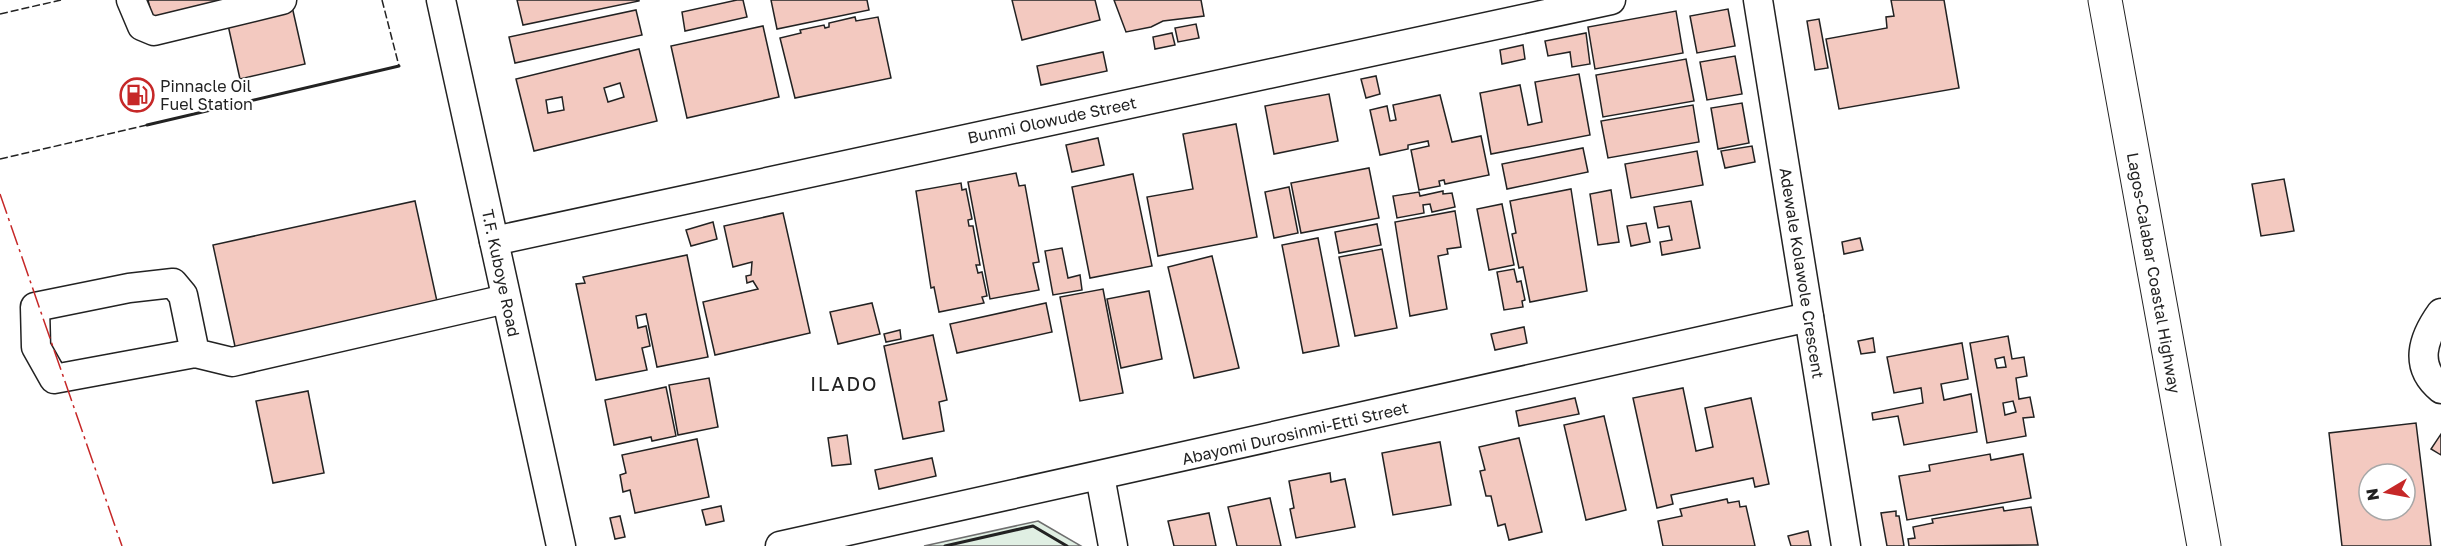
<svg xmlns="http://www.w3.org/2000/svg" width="2441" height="546" font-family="'Golos Text',sans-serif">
<rect width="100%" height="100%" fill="#fff"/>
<!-- green -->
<polygon fill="#e0efe3" stroke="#6f6f6f" stroke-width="1.5" points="1038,521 1081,546 924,546"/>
<!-- building -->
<g fill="#f3c9c0" stroke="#222" stroke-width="1.5" fill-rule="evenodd">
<polygon points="148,0 231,0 152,17"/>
<polygon points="517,0 639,0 639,1 523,25"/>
<polygon points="737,0 743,0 747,17 685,31 682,12"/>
<polygon points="771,0 867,0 869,10 777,29"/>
<polygon points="1012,0 1095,0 1100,20 1022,40"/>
<polygon points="1114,0 1201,0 1204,16 1163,21 1151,27 1126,32"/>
<polygon points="1891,0 1944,0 1959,88 1839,109 1826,39 1887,28 1886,17 1894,16"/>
<polygon points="291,2 305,64 240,79 226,16"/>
<polygon points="1728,9 1735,46 1697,53 1690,16"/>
<polygon points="636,10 642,35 515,63 509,37"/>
<polygon points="1676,11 1683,53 1595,69 1588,27"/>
<polygon points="855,17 856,21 878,17 891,78 795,98 780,38 801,33 800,30 824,25 825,28 829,27 829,23"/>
<polygon points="1819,19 1828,68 1815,70 1807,21"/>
<polygon points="1196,24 1199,38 1178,42 1175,28"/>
<polygon points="763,26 779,97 687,118 671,46"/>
<polygon points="1172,33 1175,45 1155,49 1153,37"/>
<polygon points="1586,33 1590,64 1572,67 1570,52 1548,56 1545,41"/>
<polygon points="1523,45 1525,59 1502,64 1500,50"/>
<path d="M639 49 657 121 534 151 516 79ZM620 83 624 97 608 102 604 88ZM562 97 564 110 548 113 546 100Z"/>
<polygon points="1103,52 1107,71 1041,85 1037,66"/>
<polygon points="1735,56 1742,94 1707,100 1700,62"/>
<polygon points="1686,59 1694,101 1603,117 1596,75"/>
<polygon points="1579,74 1590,135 1491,154 1480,93 1520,85 1528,125 1542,122 1535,82"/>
<polygon points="1376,76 1380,94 1366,98 1361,79"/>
<polygon points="1329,94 1338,141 1274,154 1265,106"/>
<polygon points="1440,95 1452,142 1481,136 1489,175 1445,184 1444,180 1439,181 1440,186 1419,190 1411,150 1429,146 1428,141 1408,145 1408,149 1380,155 1370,110 1387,106 1390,121 1396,120 1393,105"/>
<polygon points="1742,103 1749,143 1718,149 1711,108"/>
<polygon points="1693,105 1699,142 1608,158 1601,121"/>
<polygon points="1236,124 1257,237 1158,256 1147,197 1193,189 1183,134"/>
<polygon points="1098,138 1104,165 1072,172 1066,145"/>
<polygon points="1752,146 1755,162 1725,168 1721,151"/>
<polygon points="1583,148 1588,172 1507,189 1502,164"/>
<polygon points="1697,151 1703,185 1631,198 1625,164"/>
<polygon points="1369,168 1379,218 1301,233 1291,183"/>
<polygon points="1016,173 1019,186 1025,185 1039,262 1033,263 1039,290 990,299 968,182"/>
<polygon points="1133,174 1152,266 1090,278 1072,187"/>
<polygon points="2284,179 2294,231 2261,236 2252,184"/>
<polygon points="961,183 962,190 966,189 972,219 968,220 969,226 973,226 980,265 976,265 978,273 982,272 987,296 982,297 984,303 939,312 934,287 931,288 916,191"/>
<polygon points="1289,187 1298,233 1274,238 1265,192"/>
<polygon points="1571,189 1587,291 1530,302 1523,267 1519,268 1512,234 1516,233 1510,201"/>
<polygon points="1611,190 1619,242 1598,245 1590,194"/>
<polygon points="1443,191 1443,194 1452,193 1455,207 1432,212 1430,204 1423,205 1424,213 1397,218 1393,196 1419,192 1420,196"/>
<polygon points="415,201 438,306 236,351 213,245"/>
<polygon points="1691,201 1700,248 1662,255 1660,242 1672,240 1669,226 1658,228 1654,207"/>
<polygon points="1502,204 1514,265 1489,270 1477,209"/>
<polygon points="1455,211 1461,247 1447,249 1448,254 1438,256 1447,309 1410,316 1395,222"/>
<polygon points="783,213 810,333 715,355 703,302 758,289 753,281 747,283 746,276 751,275 752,262 733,267 724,226"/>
<polygon points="713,222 717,239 691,246 686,230"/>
<polygon points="1646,223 1650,242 1631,246 1627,226"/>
<polygon points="1377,224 1381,245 1339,253 1335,232"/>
<polygon points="1318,238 1339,346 1303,353 1282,245"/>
<polygon points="1860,238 1863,250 1844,254 1842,242"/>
<polygon points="1062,248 1068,278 1080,275 1082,290 1053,295 1045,251"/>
<polygon points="1382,249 1397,328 1355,336 1339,257"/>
<polygon points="687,255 708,357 657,367 646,314 636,316 638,328 646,326 650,346 642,348 647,370 596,380 576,284 585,283 583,277"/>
<polygon points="1212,256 1239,368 1194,378 1168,267"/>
<polygon points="1514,269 1517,282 1521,281 1525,300 1522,301 1523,307 1504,310 1497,272"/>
<polygon points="1103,289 1123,393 1080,401 1060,297"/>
<polygon points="1149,291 1162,359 1121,368 1107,299"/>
<polygon points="872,303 880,334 838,344 830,312"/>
<polygon points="1046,303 1052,332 957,353 950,324"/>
<polygon points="1524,327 1527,343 1495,350 1491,334"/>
<polygon points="900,330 901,339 886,342 884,334"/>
<polygon points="933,335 947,400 939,402 944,431 903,439 884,346"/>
<path d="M2008 336 2012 359 2024 357 2027 376 2016 378 2019 399 2030 397 2034 417 2023 418 2026 436 1987 443 1970 343ZM2004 357 2006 367 1997 368 1995 359ZM2013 401 2016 412 2005 415 2003 403Z"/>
<polygon points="1873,338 1875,352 1861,354 1858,341"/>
<polygon points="1962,343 1968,379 1941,384 1944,400 1971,394 1977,432 1904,445 1898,416 1873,420 1872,413 1923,403 1921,388 1894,393 1887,357"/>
<polygon points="709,378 718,427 678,435 669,385"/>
<polygon points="666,387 676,436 652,441 651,437 614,445 605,400"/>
<polygon points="1683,388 1696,451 1713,447 1705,408 1751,398 1769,484 1755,487 1753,478 1671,495 1673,504 1657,508 1633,398"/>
<polygon points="308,391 324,473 273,483 256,401"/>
<polygon points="1575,398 1579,414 1519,426 1516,411"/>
<polygon points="1604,416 1626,510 1586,520 1564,425"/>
<path d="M2416 423 2431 546H2342L2329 433ZM2369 474H2405V510H2369Z"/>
<polygon points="2441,434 2441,455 2431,449"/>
<polygon points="847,435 851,464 832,466 828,438"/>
<polygon points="1519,438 1542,532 1509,540 1505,524 1498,526 1491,496 1486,496 1480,471 1485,470 1479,447"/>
<polygon points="697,439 709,497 635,513 630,490 623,492 620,475 626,473 622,455"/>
<polygon points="1440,442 1451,505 1393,515 1382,453"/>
<polygon points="1990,454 1991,460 2023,454 2031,498 1907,520 1899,476 1930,471 1929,465"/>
<polygon points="932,458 936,476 879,489 875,470"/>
<polygon points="1330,473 1331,482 1345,479 1355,527 1296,538 1290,509 1294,508 1289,481"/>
<polygon points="1270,498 1281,546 1237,546 1228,507"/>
<polygon points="1727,499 1728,503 1739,501 1740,507 1746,506 1755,546 1663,546 1658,521 1682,516 1680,509"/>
<polygon points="721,506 724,521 706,525 702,510"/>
<polygon points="2003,507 2004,511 2031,507 2038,545 1909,546 1908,539 1915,538 1913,527 1933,523 1932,519"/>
<polygon points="1896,511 1896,516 1899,516 1904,546 1887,546 1881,513"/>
<polygon points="1209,513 1216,546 1174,546 1168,521"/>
<polygon points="620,516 625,537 615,539 610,518"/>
<polygon points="1808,531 1811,546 1791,546 1788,536"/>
</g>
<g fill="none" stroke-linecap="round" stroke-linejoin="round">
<!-- minor casing -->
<g stroke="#222" stroke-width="31">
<g id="minor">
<polyline points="131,0 142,26 154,31 282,0"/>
<polyline points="441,0 561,546"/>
<polyline points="1758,0 1846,546"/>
<polyline points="494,241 1611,0"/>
<path d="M2441 313C2423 338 2413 366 2441 389"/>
<polyline points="195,353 183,295 173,283 129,288 35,307 36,347 54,379 195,353 232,362 506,299"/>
<polyline points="1100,476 1113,546"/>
<polyline points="780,546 1809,317"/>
</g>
</g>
<!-- highway casing -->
<g stroke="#222" stroke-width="35">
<polyline id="highway" points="2105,0 2204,546"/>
</g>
<!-- minor -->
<use href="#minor" stroke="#fff" stroke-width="28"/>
<!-- highway -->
<use href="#highway" stroke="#fff" stroke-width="33"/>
<!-- fence -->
<g stroke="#222" stroke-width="1.5" stroke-dasharray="8 3" stroke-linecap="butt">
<polyline points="382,0 399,66"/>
<polyline points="0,14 61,0"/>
<polyline points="0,159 147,125"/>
</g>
<!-- wall -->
<g stroke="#222" stroke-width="3">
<polyline points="147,125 399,66"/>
<polyline points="945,546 1033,526 1067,546"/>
</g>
<!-- power -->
<polyline stroke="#c62828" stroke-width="1.5" stroke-dasharray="21 4.5 3 4.5" stroke-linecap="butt" points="0,194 122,546"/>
</g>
<!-- icons -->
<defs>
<g id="fuel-ring" transform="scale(1.725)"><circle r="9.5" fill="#fff" stroke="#c62828" stroke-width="1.5"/><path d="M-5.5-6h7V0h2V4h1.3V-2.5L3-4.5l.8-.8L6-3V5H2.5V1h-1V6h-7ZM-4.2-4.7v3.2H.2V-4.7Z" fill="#c62828"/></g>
</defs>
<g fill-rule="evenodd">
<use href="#fuel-ring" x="137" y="95"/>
</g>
<g text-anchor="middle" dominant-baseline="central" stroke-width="4.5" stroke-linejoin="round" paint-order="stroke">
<!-- poi labels -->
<g font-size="16" fill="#222" stroke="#fff" text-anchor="start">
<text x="160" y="86">Pinnacle Oil<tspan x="160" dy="18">Fuel Station</tspan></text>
</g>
<!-- street labels -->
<g font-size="16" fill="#222" stroke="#fff">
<text transform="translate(1052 120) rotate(-12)">Bunmi Olowude Street</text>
<text transform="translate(501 273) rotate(78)">T.F. Kuboye Road</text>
<text transform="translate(1802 273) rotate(81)">Adewale Kolawole Crescent</text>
<text transform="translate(2154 273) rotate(80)">Lagos-Calabar Coastal Highway</text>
<text transform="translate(1295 433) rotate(-13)">Abayomi Durosinmi-Etti Street</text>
</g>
<!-- quarter labels -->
<g font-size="20" letter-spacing="1.5" fill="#222" stroke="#fff">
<text x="844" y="383">ILADO</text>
</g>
</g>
<!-- north arrow -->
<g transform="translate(2387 492) rotate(260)"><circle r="28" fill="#ffffff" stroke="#a7a7a7" stroke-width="1.5"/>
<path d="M0-4.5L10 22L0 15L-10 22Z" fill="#c62828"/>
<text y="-9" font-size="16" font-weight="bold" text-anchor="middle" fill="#222222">N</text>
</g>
</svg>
